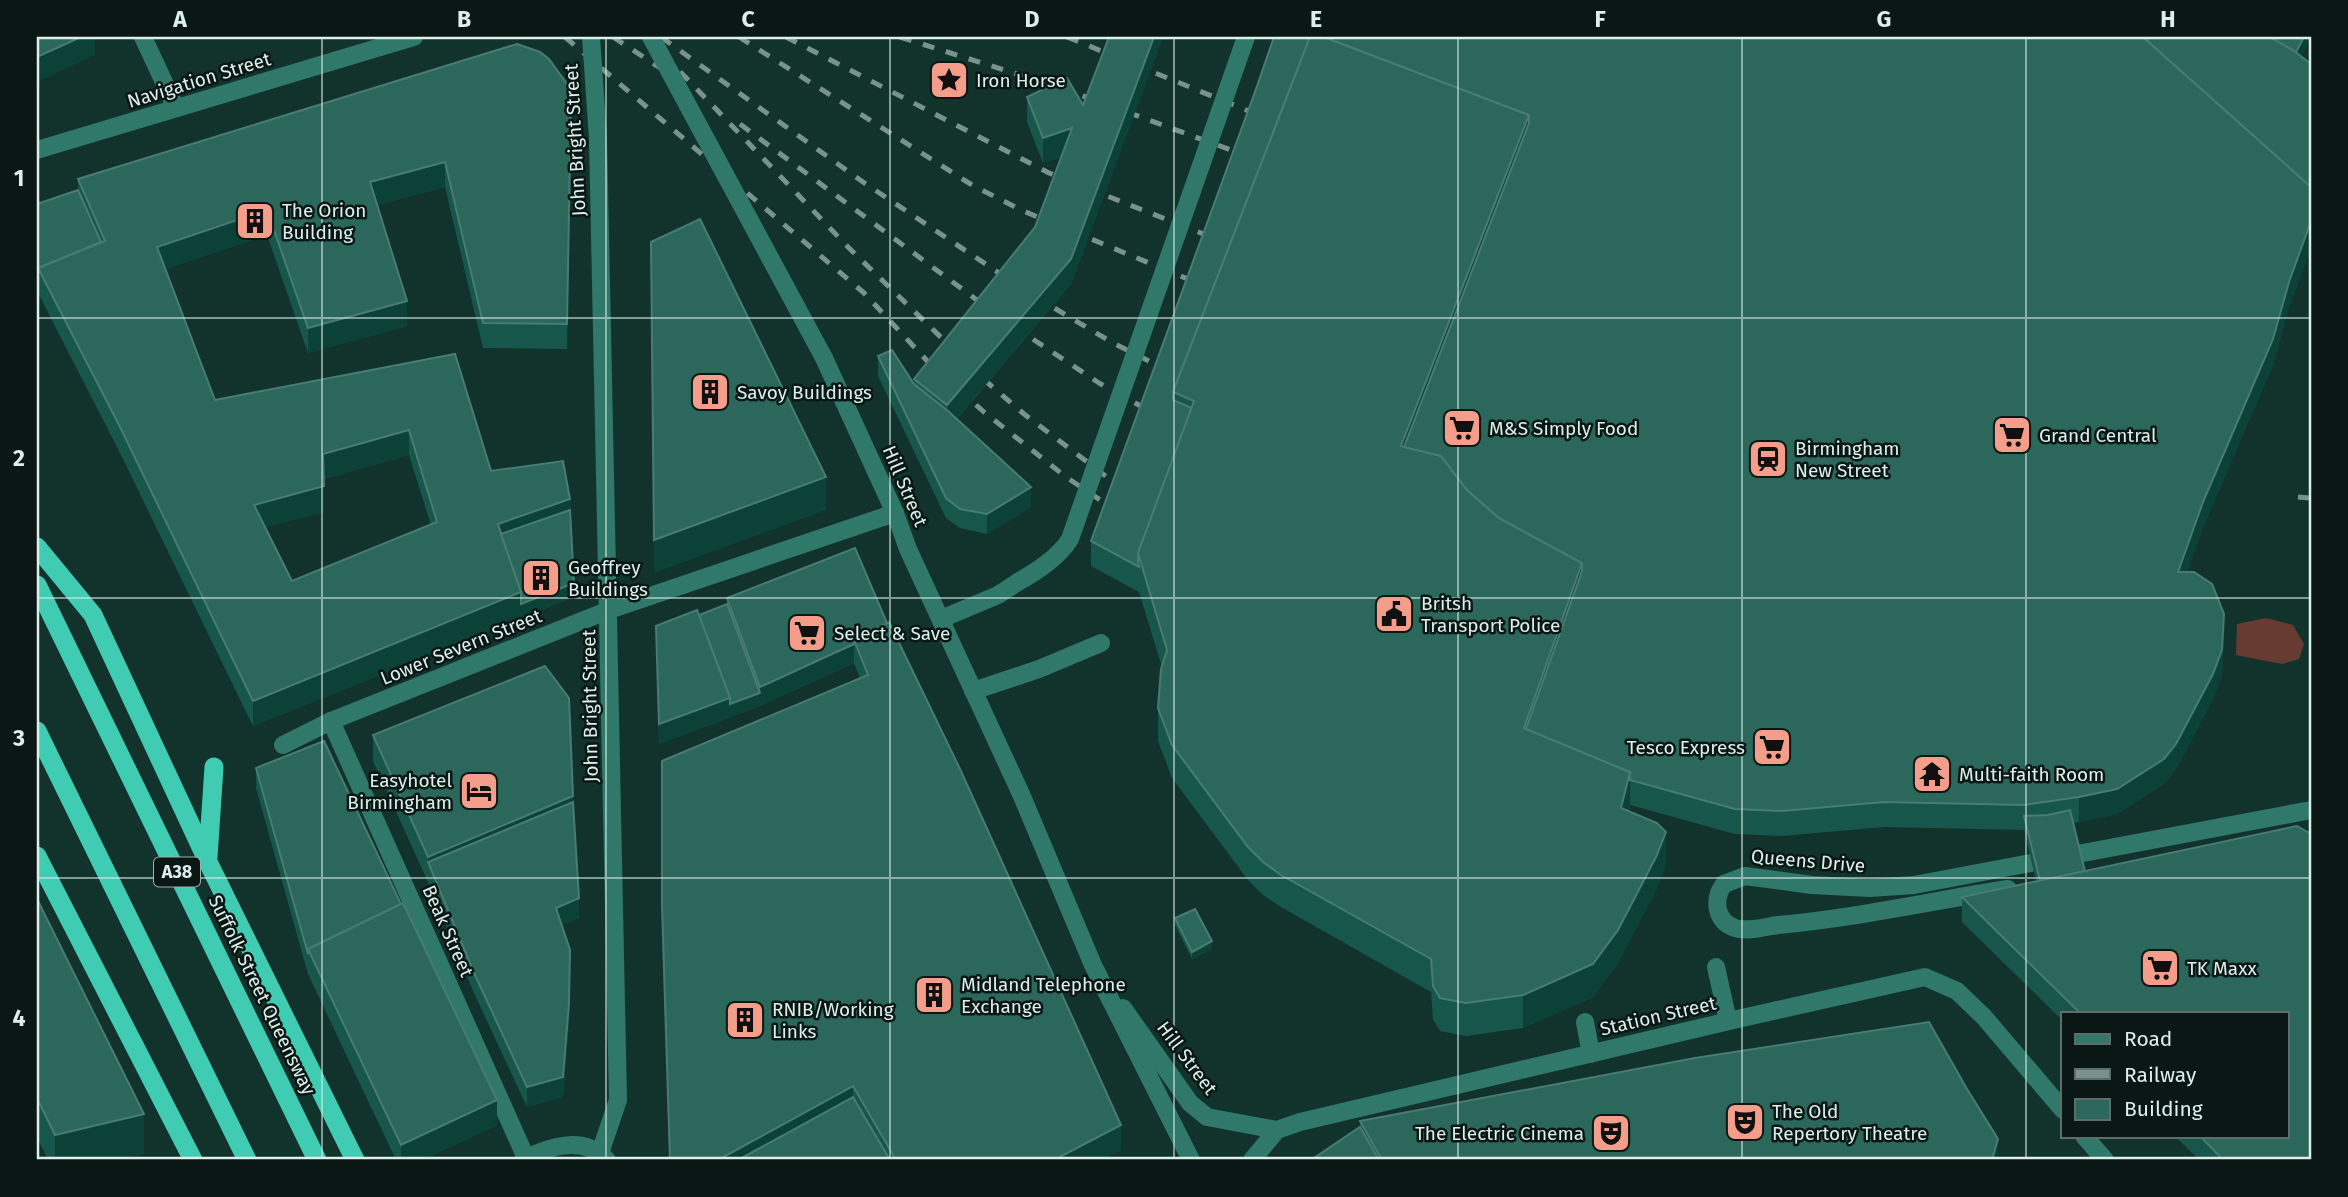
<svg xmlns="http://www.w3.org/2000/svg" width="2348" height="1197" font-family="'Fira Sans',sans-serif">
<rect width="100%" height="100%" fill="#12332c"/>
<!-- green -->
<polygon fill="#683b32" points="2266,618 2293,625 2304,644 2299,659 2282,664 2236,655 2237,624"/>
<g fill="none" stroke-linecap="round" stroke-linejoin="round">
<!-- service -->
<g stroke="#307869" stroke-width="18">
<polyline points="941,619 998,595 1018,582"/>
<polyline points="973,691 1039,669 1101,643"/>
<polyline points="1716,967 1728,1021"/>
<polyline points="1585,1022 1591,1054"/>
</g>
<!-- pedestrian -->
<g stroke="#307869" stroke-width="18">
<polyline points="598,139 618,1100 600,1153"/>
<polyline points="283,745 331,721 609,610 895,513"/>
</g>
<!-- minor -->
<g stroke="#307869" stroke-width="18">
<polyline points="143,37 176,108"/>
<polyline points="331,721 526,1158"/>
<path d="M2008 889C1931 901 1855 918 1778 925 1765 927 1747 932 1735 928 1715 921 1713 899 1724 884L1745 876 1812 885 1869 888 1914 885 2311 810"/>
<path d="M523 1160C549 1146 584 1135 607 1160"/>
</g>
<!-- tertiary -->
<g stroke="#307869" stroke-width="18">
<polyline points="37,150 414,37"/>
<polyline points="824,358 895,513 908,549 1021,794 1093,965 1191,1160"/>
<polyline points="1123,1008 1190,1103 1207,1117 1277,1130"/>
<polyline points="2084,1136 2105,1160"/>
<polyline points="1252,1160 1277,1130 1300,1122 1742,1018 1925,977 1957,991 1984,1017 2063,1110"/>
</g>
<!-- trunk -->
<g stroke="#40ccb2" stroke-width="19">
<polyline points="37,547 93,615 207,860 355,1160"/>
<polyline points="37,585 317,1160"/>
<polyline points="37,731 247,1160"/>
<polyline points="37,856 193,1160"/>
<polyline points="208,857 214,767"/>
</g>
<!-- rail -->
<g stroke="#79928c" stroke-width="5" stroke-dasharray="12 12" stroke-linecap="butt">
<polyline points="565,37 864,293 931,365 984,412 1066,477 1112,508"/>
<polyline points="613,37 677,79"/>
<polyline points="647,37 848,247 988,383 1024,414 1120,487"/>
<polyline points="661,37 863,182 1014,283"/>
<polyline points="739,37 972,185 1021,210 1195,282"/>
<polyline points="786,37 1049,173 1211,237"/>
<polyline points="900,37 1061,88 1242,154"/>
<polyline points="1067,37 1256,114"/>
<polyline points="740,124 993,312"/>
<polyline points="1034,296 1113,343 1163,368"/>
<polyline points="1013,326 1099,383 1148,410"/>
<polyline points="2298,497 2311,498"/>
</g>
<!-- service-bridge -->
<path stroke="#307869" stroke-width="18" d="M1018 582C1037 571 1058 558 1070 539L1246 37"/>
<!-- pedestrian-bridge -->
<polyline stroke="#307869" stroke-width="18" points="591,37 598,139"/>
<!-- tertiary-bridge -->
<polyline stroke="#307869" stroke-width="18" points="651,37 824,358"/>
</g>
<!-- wall -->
<g fill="#17564b" fill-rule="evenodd">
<polygon points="1109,37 1163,37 1071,284 957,419 1031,507 987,534 960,528 946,518 878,376 878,356 914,384 914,379 1035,227 1061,157 1043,163 1027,122 1027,97 1083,105"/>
<polygon points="1274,37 2311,37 2301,56 2311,64 2311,247 2289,307 2273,365 2203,527 2187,572 2194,572 2212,584 2224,614 2222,675 2213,699 2176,769 2164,784 2117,814 2074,823 2085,871 2297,826 2311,834 2311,1160 2199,1160 2175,1136 2287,1136 2287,1013 2063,1013 2063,1021 1962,922 1962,897 2036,881 2024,830 1884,827 1782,836 1735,834 1630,805 1629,812 1657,823 1666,832 1666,865 1656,890 1618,963 1593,997 1523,1028 1466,1036 1440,1031 1433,1019 1431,992 1281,907 1263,895 1248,880 1172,778 1158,741 1158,708 1162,667 1139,592 1091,566 1091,541 1256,89"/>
<path d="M571 123 567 349 483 348 445 187 377 205 407 326 308 353 267 235 165 269 215 400 455 354 491 471 570 510 574 597 253 726 120 453 38 293 37 289V204L78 190V179ZM409 455 431 525 292 581 265 527 324 512V479Z"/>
<polygon points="727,598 887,623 1121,1150 1102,1160 670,1160 662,930 662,761 860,678 854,663 760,706 659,744 656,626 699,615 727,604"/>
<polygon points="373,735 573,802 579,918 562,925 569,1023 563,1097 527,1107 474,993 428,882 373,761"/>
<polygon points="256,768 497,1125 422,1160 396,1160 308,974 256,788"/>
<polygon points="37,899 144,1154 116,1160 48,1160 37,1137"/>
<polygon points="1175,918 1212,949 1192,959 1175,925"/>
<polygon points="1360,1121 1998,1160 1311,1160 1360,1127"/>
</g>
<!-- shaded-wall -->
<g fill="#0c4137">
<polygon points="81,37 95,37 95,55 37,82 37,57"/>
<polygon points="1154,37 1163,37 1071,284 947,430 947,405"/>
<polygon points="2304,37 2311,37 2311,38 2293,70 2293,56"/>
<polygon points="1529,115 1529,148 1410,456 1401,446"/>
<polygon points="1072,128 1072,153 1043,163 1043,138"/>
<polygon points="445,162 445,187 370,207 370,182"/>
<polygon points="267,210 267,235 157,272 157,247"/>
<polygon points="2311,221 2311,247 2289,307 2273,365 2203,527 2178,597 2178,572 2203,502"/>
<polygon points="407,301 407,326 308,353 308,328"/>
<polygon points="409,430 409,455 323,479 323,454"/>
<polygon points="826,477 826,510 654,573 654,540"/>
<polygon points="324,486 324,512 254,530 254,505"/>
<polygon points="1031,487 1031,507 987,534 987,514"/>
<polygon points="570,499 570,524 502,547 498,524"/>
<polygon points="1582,563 1582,596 1531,739 1524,728"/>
<polygon points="574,583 574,597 253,726 253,701 521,592"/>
<polygon points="2224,614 2222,675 2213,699 2176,769 2164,784 2117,814 2079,822 2079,797"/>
<polygon points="854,644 854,663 760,706 659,744 659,724 730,698 760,693 760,687"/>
<polygon points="1630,772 1630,805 1621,841 1621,808"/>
<polygon points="573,796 573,822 428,862 428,857"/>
<polygon points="1666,832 1666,865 1656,890 1618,963 1593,997 1523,1028 1523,995"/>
<polygon points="579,898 579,918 556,928 556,908"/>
<polygon points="1212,941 1212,949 1192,959 1192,952"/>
<polygon points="570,950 569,1023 563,1097 527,1107 527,1087"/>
<polygon points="853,1086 853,1111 763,1160 718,1160"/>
<polygon points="497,1100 497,1125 422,1160 401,1160 401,1145"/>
<polygon points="144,1114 144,1154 116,1160 55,1160 55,1135"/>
<polygon points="1121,1125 1121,1150 1102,1160 1054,1160"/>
<polygon points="1998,1139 1998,1160 1992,1160"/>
</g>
<!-- building -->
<g fill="#2c675c" stroke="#487c72" stroke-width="2" fill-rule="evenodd">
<polygon points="37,37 81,37 37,57"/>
<polygon points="1109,37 1154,37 1071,259 947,405 914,379 1035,227 1072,128 1043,138 1027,97 1067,78 1083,105"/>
<polygon points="1274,37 1310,37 1173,392 1173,400 1192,408 1138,553 1138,561 1139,567 1091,541 1256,89"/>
<polygon points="1310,37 1324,37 1529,115 1401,446 1441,456 1467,490 1499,518 1582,563 1524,728 1630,772 1621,808 1657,823 1666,832 1656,857 1618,930 1593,964 1523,995 1466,1003 1440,998 1433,986 1431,959 1281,875 1263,862 1248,847 1172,745 1158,708 1161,669 1167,650 1138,553 1194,401 1173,392"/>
<polygon points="1324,37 2143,37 2311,187 2311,221 2289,282 2273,339 2203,502 2178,572 2194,572 2212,584 2224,614 2222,650 2213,674 2176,744 2164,759 2117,789 2079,797 2024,805 1884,802 1782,811 1735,809 1630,780 1630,772 1526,729 1582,571 1582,563 1499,518 1467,490 1441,456 1404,447 1529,123 1529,115"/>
<polygon points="2143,37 2270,37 2293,50 2311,64 2311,187"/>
<polygon points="2270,37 2304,37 2296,52"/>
<path d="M517 44 540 52 549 59 567 84 571 98 567 324 483 323 445 162 370 182 407 301 308 328 267 210 157 247 215 400 455 354 491 471 563 461 570 499 498 524 521 592 253 701 120 427 38 268 105 241 78 179ZM409 430 437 522 292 581 254 505 324 486 323 454Z"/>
<polygon points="78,190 101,242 38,268 38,279 37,276 37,204"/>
<polygon points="700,219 826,477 654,540 651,242"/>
<polygon points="892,350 914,384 948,411 1031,487 987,514 960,509 946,498 878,356"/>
<polygon points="570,510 574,583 521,604 521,592 501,534"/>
<polygon points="855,548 887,623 854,640 854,644 760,687 727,598"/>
<polygon points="727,604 760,693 730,704 730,698 699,615"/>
<polygon points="697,610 730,698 659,724 656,626"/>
<polygon points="889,622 960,769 1121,1125 1054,1160 896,1160 853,1086 718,1160 670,1160 662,905 662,761 868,675 854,640"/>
<polygon points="545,666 569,698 573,796 428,857 373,735"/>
<polygon points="324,741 401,904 308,949 308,954 256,768"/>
<polygon points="573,802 579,898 556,908 570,950 569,1003 563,1077 527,1087 474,973 428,862"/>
<polygon points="2070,810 2085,871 2040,881 2024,816 2048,815"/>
<polygon points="2297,826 2311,834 2311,1160 2223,1160 2200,1136 2287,1136 2287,1013 2080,1013 1962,897"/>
<polygon points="37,899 144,1114 55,1135 37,1098"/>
<polygon points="403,903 497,1100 401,1145 308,949"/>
<polygon points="1195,909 1212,941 1192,952 1175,918"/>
<polygon points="1929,1022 1967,1089 1998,1139 1992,1160 1382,1160 1360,1121 1695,1058"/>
<polygon points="853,1097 890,1160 738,1160"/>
<polygon points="1360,1127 1379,1160 1311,1160"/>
</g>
<!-- grid -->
<path fill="none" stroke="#ddefea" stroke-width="2" stroke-opacity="0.55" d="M322 37V1160M606 37V1160M890 37V1160M1174 37V1160M1458 37V1160M1742 37V1160M2026 37V1160M37 318H2311M37 598H2311M37 878H2311"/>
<!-- icons -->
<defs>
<g id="sight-square" transform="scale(2.0125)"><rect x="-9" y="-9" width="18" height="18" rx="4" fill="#f49d8b" stroke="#0a1714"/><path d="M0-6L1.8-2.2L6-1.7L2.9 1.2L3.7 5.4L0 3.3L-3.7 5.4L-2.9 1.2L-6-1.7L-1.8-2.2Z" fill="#111"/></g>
<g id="building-square" transform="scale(2.0125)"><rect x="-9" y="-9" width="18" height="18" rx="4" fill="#f49d8b" stroke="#0a1714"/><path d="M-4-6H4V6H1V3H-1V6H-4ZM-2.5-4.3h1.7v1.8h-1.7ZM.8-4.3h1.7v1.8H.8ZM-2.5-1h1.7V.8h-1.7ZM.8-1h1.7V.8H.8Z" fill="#111"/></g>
<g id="supermarket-square" transform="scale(2.0125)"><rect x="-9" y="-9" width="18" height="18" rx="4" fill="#f49d8b" stroke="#0a1714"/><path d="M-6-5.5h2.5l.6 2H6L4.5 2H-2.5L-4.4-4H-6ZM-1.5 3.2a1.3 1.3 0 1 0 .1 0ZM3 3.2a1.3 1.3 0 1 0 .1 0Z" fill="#111"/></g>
<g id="station-square" transform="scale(2.0125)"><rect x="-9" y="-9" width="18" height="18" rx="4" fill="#f49d8b" stroke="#0a1714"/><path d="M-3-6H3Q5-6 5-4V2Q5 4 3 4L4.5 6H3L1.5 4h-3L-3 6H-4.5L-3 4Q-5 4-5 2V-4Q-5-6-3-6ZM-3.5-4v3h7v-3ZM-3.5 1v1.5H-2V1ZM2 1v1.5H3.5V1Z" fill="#111"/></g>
<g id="civic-square" transform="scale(2.0125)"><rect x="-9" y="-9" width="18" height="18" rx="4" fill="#f49d8b" stroke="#0a1714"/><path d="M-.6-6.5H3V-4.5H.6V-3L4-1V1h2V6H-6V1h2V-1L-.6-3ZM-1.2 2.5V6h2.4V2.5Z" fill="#111"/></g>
<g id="temple-square" transform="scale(2.0125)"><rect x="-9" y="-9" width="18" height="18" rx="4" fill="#f49d8b" stroke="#0a1714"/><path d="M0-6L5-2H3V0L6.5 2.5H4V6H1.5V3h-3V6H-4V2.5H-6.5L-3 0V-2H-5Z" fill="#111"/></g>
<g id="hotel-square" transform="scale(2.0125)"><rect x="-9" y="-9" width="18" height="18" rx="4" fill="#f49d8b" stroke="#0a1714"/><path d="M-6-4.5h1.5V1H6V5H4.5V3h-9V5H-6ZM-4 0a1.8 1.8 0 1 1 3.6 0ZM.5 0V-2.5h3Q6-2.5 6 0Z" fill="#111"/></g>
<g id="theatre-square" transform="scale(2.0125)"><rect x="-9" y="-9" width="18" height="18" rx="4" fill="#f49d8b" stroke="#0a1714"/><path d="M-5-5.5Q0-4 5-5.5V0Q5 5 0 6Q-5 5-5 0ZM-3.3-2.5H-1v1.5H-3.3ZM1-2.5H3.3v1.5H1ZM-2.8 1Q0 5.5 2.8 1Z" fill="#111"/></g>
</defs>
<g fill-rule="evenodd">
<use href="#sight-square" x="949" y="80"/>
<use href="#building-square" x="255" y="221"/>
<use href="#building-square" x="710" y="392"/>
<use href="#supermarket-square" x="1462" y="428"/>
<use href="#supermarket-square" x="2012" y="435"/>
<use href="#station-square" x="1768" y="459"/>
<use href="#building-square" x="541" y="578"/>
<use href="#civic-square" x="1394" y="614"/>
<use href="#supermarket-square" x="807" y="633"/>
<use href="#supermarket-square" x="1772" y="747"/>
<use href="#temple-square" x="1932" y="774"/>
<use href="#hotel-square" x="479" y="791"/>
<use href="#supermarket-square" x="2160" y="968"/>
<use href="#building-square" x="934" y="995"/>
<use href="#building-square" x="745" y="1020"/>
<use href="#theatre-square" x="1745" y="1122"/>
<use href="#theatre-square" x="1611" y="1133"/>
</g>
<g text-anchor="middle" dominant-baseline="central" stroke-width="5" stroke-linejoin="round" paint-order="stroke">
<!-- shield labels -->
<rect fill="#0a1714" stroke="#9eaeaa" stroke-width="2" x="154" y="857.5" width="46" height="29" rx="5"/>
<g font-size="18" font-weight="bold" fill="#ddefea">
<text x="177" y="872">A38</text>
</g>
<!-- street labels -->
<g font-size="19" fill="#ddefea" stroke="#0a1714">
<text transform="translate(199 80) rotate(-17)">Navigation Street</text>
<text transform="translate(575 140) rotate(-93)">John Bright Street</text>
<text transform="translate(905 486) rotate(67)">Hill Street</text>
<text transform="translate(461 647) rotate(-22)">Lower Severn Street</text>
<text transform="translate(590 706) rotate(-91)">John Bright Street</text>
<text transform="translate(1808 861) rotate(5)">Queens Drive</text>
<text transform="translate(448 931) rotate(66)">Beak Street</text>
<text transform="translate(262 995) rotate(64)">Suffolk Street Queensway</text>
<text transform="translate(1658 1016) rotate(-13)">Station Street</text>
<text transform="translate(1187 1058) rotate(53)">Hill Street</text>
</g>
<!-- poi labels -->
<g font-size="19" fill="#ddefea" stroke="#0a1714" text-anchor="start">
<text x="976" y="80">Iron Horse</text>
<text x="282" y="210">The Orion<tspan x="282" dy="22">Building</tspan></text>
<text x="737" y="392">Savoy Buildings</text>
<text x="1489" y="428">M&amp;S Simply Food</text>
<text x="2039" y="435">Grand Central</text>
<text x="1795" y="448">Birmingham<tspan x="1795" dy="22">New Street</tspan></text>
<text x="568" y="567">Geoffrey<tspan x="568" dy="22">Buildings</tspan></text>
<text x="1421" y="603">Britsh<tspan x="1421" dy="22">Transport Police</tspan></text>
<text x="834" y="633">Select &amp; Save</text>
<text x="1745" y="747" text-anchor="end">Tesco Express</text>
<text x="1959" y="774">Multi-faith Room</text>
<text x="452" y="780" text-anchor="end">Easyhotel<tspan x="452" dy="22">Birmingham</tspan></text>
<text x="2187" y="968">TK Maxx</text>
<text x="961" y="984">Midland Telephone<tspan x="961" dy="22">Exchange</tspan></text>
<text x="772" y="1009">RNIB/Working<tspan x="772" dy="22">Links</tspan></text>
<text x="1772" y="1111">The Old<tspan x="1772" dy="22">Repertory Theatre</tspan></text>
<text x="1584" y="1133" text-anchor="end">The Electric Cinema</text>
</g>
</g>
<!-- border -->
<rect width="2348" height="1197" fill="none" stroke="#0a1714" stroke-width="77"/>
<!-- legend -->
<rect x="2061" y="1012" width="228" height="126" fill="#0a1714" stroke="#5e6d6a" stroke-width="2"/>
<rect x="2075" y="1034" width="35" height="10" fill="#307869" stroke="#5e6d6a" stroke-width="2"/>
<text x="2124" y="1046" font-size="21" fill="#ddefea">Road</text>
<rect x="2075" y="1069" width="35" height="10" fill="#79928c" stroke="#5e6d6a" stroke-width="2"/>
<text x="2124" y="1082" font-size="21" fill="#ddefea">Railway</text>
<rect x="2075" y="1099" width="35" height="21" fill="#2c675c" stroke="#5e6d6a" stroke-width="2"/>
<text x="2124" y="1116" font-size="21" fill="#ddefea">Building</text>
<rect x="38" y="38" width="2272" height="1120" fill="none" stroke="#ddefea" stroke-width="2.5"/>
<g font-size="23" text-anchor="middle" font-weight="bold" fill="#ddefea">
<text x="180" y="27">A</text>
<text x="464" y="27">B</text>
<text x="748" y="27">C</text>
<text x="1032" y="27">D</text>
<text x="1316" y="27">E</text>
<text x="1600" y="27">F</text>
<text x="1884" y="27">G</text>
<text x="2168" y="27">H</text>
<text x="19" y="186">1</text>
<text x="19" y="466">2</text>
<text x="19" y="746">3</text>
<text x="19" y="1026">4</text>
</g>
</svg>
